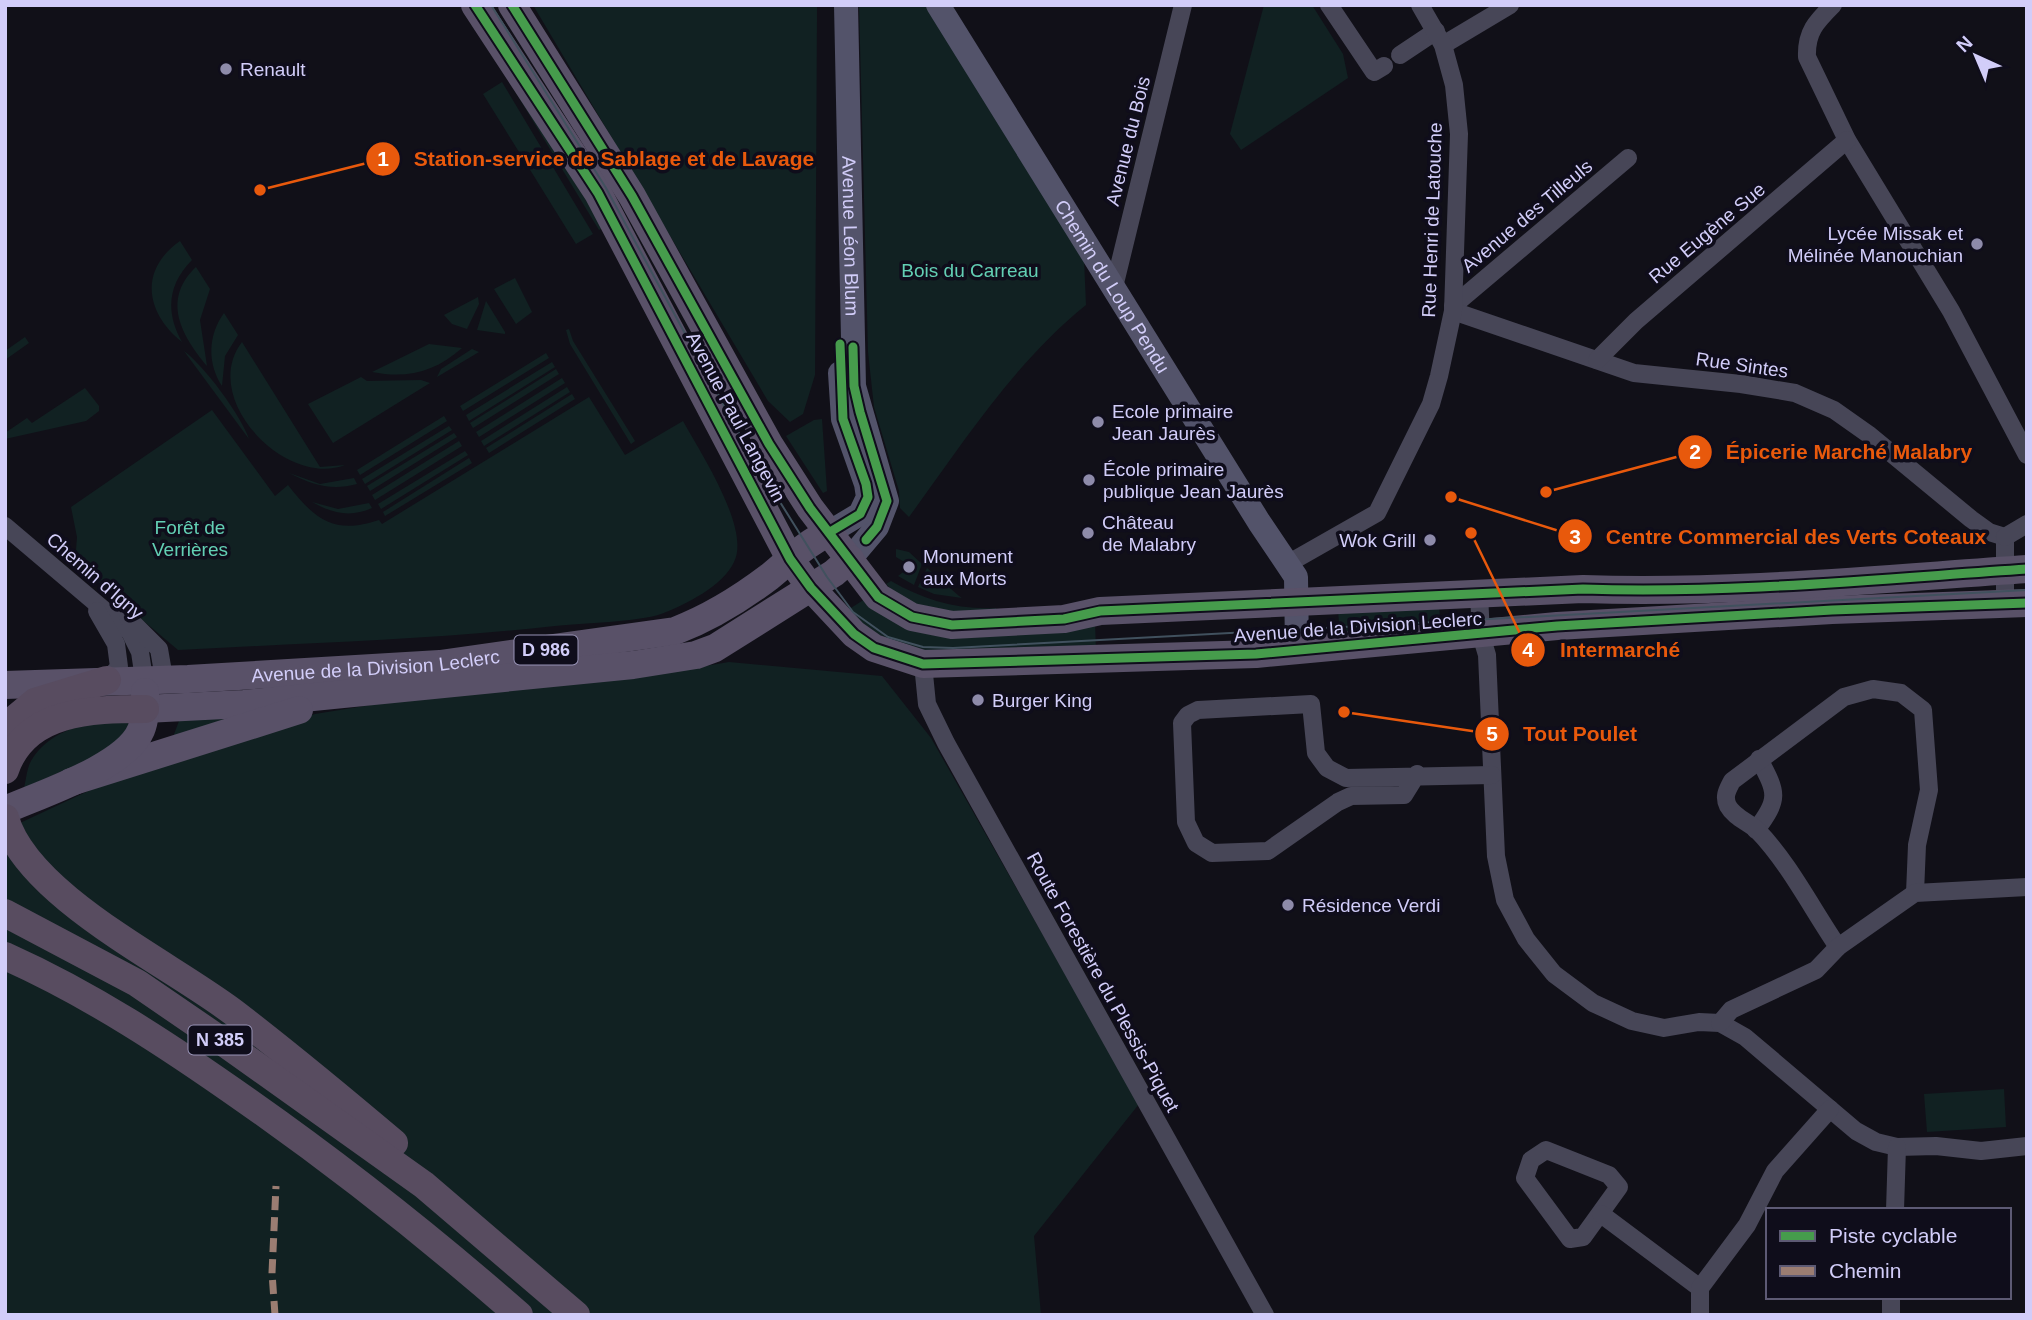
<svg xmlns="http://www.w3.org/2000/svg" width="2032" height="1320" font-family="Helvetica,sans-serif">
<rect width="100%" height="100%" fill="#111018"/>
<!-- green -->
<g fill="#112122">
<polygon points="533,5 817,5 815,375 803,414 790,422 768,401"/>
<path d="M859 5H926L1084 259 1086 305C1014 363 963 443 909 517L900 508 899 491 874 407 868 352Z"/>
<polygon points="1264,5 1312,5 1343,54 1348,78 1241,150 1230,134"/>
<polygon points="502,82 593,234 576,244 483,94"/>
<polygon points="513,88 604,227 599,230"/>
<path d="M180 241 192 260C168 284 165 312 182 342 145 312 139 270 180 241Z"/>
<path d="M196 267 210 289 200 320 207 366C182 336 161 300 196 267Z"/>
<polygon points="515,278 532,312 516,324 494,289"/>
<polygon points="478,297 479,304 467,329 452,324 444,315"/>
<polygon points="486,301 505,332 505,334 477,330"/>
<path d="M224 313 238 335 225 356 222 386C207 363 208 335 224 313Z"/>
<polygon points="569,329 573,341 635,441 631,444 570,344 566,330"/>
<polygon points="25,337 29,343 5,360 5,351"/>
<path d="M242 342 320 467 345 465C285 488 199 398 242 342Z"/>
<path d="M429 344 462 348C435 372 407 379 372 372Z"/>
<polygon points="472,349 479,352 437,377 441,369"/>
<path d="M184 351C205 367 240 414 249 439Z"/>
<polygon points="546,353 549,358 463,411 460,406"/>
<polygon points="552,362 555,367 469,421 466,415"/>
<polygon points="556,369 559,374 473,428 470,423"/>
<polygon points="361,377 367,381 421,380 430,383 333,443 308,404"/>
<polygon points="562,378 565,383 479,437 476,432"/>
<polygon points="567,387 570,392 484,446 481,441"/>
<polygon points="85,388 99,406 99,411 86,421 5,439 5,433 27,418 32,423"/>
<polygon points="572,394 575,399 489,453 486,448"/>
<path d="M589 397 625 455 683 421C700 452 751 529 734 562 723 586 685 605 661 614 638 622 582 623 555 626 430 640 304 643 178 650L75 563 77 537 71 507 212 410 275 496 288 485C315 520 335 535 379 520L382 524Z"/>
<polygon points="444,416 447,421 360,475 357,470"/>
<polygon points="822,419 827,491 823,493 786,436 814,420"/>
<polygon points="449,426 452,430 365,484 362,479"/>
<polygon points="454,433 457,437 370,491 367,486"/>
<polygon points="459,441 462,446 375,500 372,495"/>
<polygon points="465,451 468,455 381,509 378,504"/>
<polygon points="469,458 472,463 385,516 383,512"/>
<path d="M289 473 320 484 354 478 357 484C331 491 313 485 289 473Z"/>
<path d="M312 502 338 509 369 503 372 508C350 518 332 513 312 502Z"/>
<polygon points="896,549 909,552 922,564 914,585 898,576 911,566 896,557"/>
<polygon points="927,568 959,596 962,598 934,594 918,587"/>
<path d="M891 581C924 600 958 610 996 608V611C957 613 915 615 886 584Z"/>
<polygon points="865,599 877,611 1095,620 1096,653 902,651 843,613"/>
<polygon points="1439,605 1441,631 1340,636 1338,610"/>
<polygon points="729,662 882,676 931,738 1139,1104 1034,1236 1041,1315 5,1315 5,830 148,763 315,714 469,689 676,671"/>
<polygon points="310,700 173,737 179,721"/>
<path d="M113 720 128 723 130 731 113 749 24 788C26 780 27 768 31 761 48 732 82 723 113 720Z"/>
<polygon points="2004,1089 2006,1127 1927,1132 1924,1094"/>
</g>
<g fill="none" stroke-linecap="round" stroke-linejoin="round">
<!-- minor -->
<g stroke="#474657" stroke-width="18">
<polyline points="1329,5 1374,72 1384,66"/>
<path d="M1833 5C1816 22 1806 32 1807 57L1847 140 1951 311 2027 455"/>
<polyline points="1443,45 1510,5"/>
<polyline points="1400,55 1436,31"/>
<polyline points="1114,287 1183,5"/>
<polyline points="1453,306 1628,158"/>
<polyline points="1453,311 1634,373 1741,384 1795,393 1834,410 1868,434 1971,519 1989,532 2005,537"/>
<polyline points="1597,360 1636,321 1847,140"/>
<polyline points="5,526 130,632 140,652 144,679"/>
<polyline points="2005,537 2005,604"/>
<polyline points="2005,537 2027,524"/>
<polyline points="1289,563 1377,513 1431,404 1439,376 1453,311 1459,134 1454,85 1443,45 1420,5"/>
<polyline points="1479,594 1481,635 1487,655 1496,856 1505,900 1526,939 1554,974 1593,1003 1632,1021 1664,1028 1699,1022 1720,1023 1745,1037 1856,1131 1876,1142 1897,1147 1936,1146 1981,1151 2027,1146"/>
<polyline points="97,611 116,644 119,667 107,680"/>
<polyline points="128,618 159,649 164,678"/>
<polyline points="923,664 927,704 946,743 1265,1315"/>
<polyline points="1417,774 1404,795 1351,796 1338,802 1268,851 1212,853 1196,843 1186,822 1182,723 1188,715 1198,710 1311,704 1316,753 1327,768 1346,778 1492,775"/>
<path d="M1756 830C1780 798 1777 793 1759 759"/>
<path d="M1838 947C1812 909 1789 863 1757 830 1748 822 1734 817 1728 806 1723 796 1728 789 1732 781L1844 697 1873 689 1901 693 1923 710 1929 790 1917 845 1915 893"/>
<polyline points="1720,1023 1731,1010 1816,970 1838,947 1915,893 2027,887"/>
<polygon points="1546,1150 1609,1175 1619,1187 1583,1237 1570,1239 1525,1178 1531,1160"/>
<polyline points="1895,1210 1897,1147"/>
<polyline points="1601,1214 1700,1288"/>
<polyline points="1700,1315 1700,1288 1747,1225 1775,1171 1830,1109"/>
<polyline points="1891,1315 1891,1297"/>
</g>
<!-- secondary -->
<g stroke="#53536a" stroke-width="24">
<path id="s1" d="M846 5 854 386 887 501 877 527 850 559"/>
<path id="s2" d="M938 5 1259 522 1296 577 1297 649"/>
<polyline points="830,532 860,514 868,497 866,484 843,419 840,373"/>
</g>
<!-- primary -->
<g stroke="#595168" stroke-width="28">
<polyline points="475,5 598,193 790,559 811,588 854,634 874,648 923,664 1256,654 1557,626 1832,610 2027,603"/>
<path d="M512 5 632 196 769 444 810 508 878 597 912 617 952 625 1064 619 1100 611 1583 589C1731 594 1879 579 2027 569"/>
<path id="s3" d="M5 685 188 679 440 664 675 631C709 618 740 599 769 577 790 560 806 543 830 532"/>
<polyline points="145,709 244,704 633,665 696,655 715,648 834,573 850,559"/>
<polyline points="71,782 299,710"/>
<path d="M5 810C41 794 126 767 141 730 146 718 145 705 145 692"/>
</g>
<!-- trunk -->
<g stroke="#584c60" stroke-width="28">
<polyline points="5,727 35,702 107,680"/>
<path d="M5 770C25 710 92 709 145 709"/>
<path d="M5 818C27 897 173 965 237 1015 290 1056 342 1099 394 1143"/>
<polyline points="5,913 137,983 226,1044 424,1185 576,1315"/>
<path d="M5 956C92 995 169 1046 247 1101 341 1167 432 1239 519 1315"/>
</g>
<!-- tram -->
<polyline stroke="#41515e" stroke-width="2" points="491,5 606,188 753,459 827,577 853,612 888,637 923,647 953,648 2027,590"/>
<!-- quiet -->
<polyline stroke="#9b7d72" stroke-width="7" stroke-dasharray="14 7" stroke-linecap="butt" points="275,1315 272,1273 276,1186"/>
<!-- cycleway casing -->
<g stroke="#0f0d1b" stroke-width="13">
<g id="cycleway">
<polyline points="475,5 598,193 790,559 811,588 854,634 874,648 923,664 1256,654 1557,626 1832,610 2027,603"/>
<path d="M512 5 632 196 769 444 810 508 878 597 912 617 952 625 1064 619 1100 611 1583 589C1731 594 1879 579 2027 569"/>
<polyline points="853,347 854,386 860,412 887,501 877,527 866,540"/>
<polyline points="830,532 860,514 868,497 866,484 843,419 840,344"/>
</g>
</g>
<!-- cycleway -->
<use href="#cycleway" stroke="#469c4c" stroke-width="9"/>
</g>
<!-- markers -->
<g fill="#8e8baa" stroke="#0f0d1b" stroke-width="2.5">
<circle cx="226" cy="69" r="7"/>
<circle cx="1977" cy="244" r="7"/>
<circle cx="1098" cy="422" r="7"/>
<circle cx="1089" cy="480" r="7"/>
<circle cx="1088" cy="533" r="7"/>
<circle cx="1430" cy="540" r="7"/>
<circle cx="909" cy="567" r="7"/>
<circle cx="978" cy="700" r="7"/>
<circle cx="1288" cy="905" r="7"/>
</g>
<g text-anchor="middle" dominant-baseline="central" stroke-width="7" stroke-linejoin="round" paint-order="stroke">
<!-- shield labels -->
<g fill="#0f0d1b" stroke="#9893b6" stroke-width="2">
<rect x="514.5" y="635.5" width="63" height="29" rx="5"/>
<rect x="188.5" y="1025.5" width="63" height="29" rx="5"/>
</g>
<g font-size="18" font-weight="bold" fill="#d2cdf9">
<text x="546" y="650">D 986</text>
<text x="220" y="1040">N 385</text>
</g>
<!-- poi labels -->
<g font-size="19" fill="#d2cdf9" stroke="#0f0d1b" text-anchor="start">
<text x="240" y="69">Renault</text>
<text x="1963" y="233" text-anchor="end">Lycée Missak et<tspan x="1963" dy="22">Mélinée Manouchian</tspan></text>
<text x="1112" y="411">Ecole primaire<tspan x="1112" dy="22">Jean Jaurès</tspan></text>
<text x="1103" y="469">École primaire<tspan x="1103" dy="22">publique Jean Jaurès</tspan></text>
<text x="1102" y="522">Château<tspan x="1102" dy="22">de Malabry</tspan></text>
<text x="1416" y="540" text-anchor="end">Wok Grill</text>
<text x="923" y="556">Monument<tspan x="923" dy="22">aux Morts</tspan></text>
<text x="992" y="700">Burger King</text>
<text x="1302" y="905">Résidence Verdi</text>
</g>
<!-- street labels -->
<g font-size="19" fill="#d2cdf9" stroke="#0f0d1b">
<text transform="translate(1128 141) rotate(-76)">Avenue du Bois</text>
<text transform="translate(1527 216) rotate(-40)">Avenue des Tilleuls</text>
<text transform="translate(1432 220) rotate(-88)">Rue Henri de Latouche</text>
<text transform="translate(1707 233) rotate(-40)">Rue Eugène Sue</text>
<text stroke="none"><textPath href="#s1" startOffset="231">Avenue Léon Blum</textPath></text>
<text stroke="none"><textPath href="#s2" startOffset="331">Chemin du Loup Pendu</textPath></text>
<text transform="translate(1742 365) rotate(8)">Rue Sintes</text>
<text transform="translate(736 417) rotate(62)">Avenue Paul Langevin</text>
<text transform="translate(95 576) rotate(41)">Chemin d'Igny</text>
<text transform="translate(1358 627) rotate(-4)">Avenue de la Division Leclerc</text>
<text stroke="none"><textPath href="#s3" startOffset="371">Avenue de la Division Leclerc</textPath></text>
<text transform="translate(1103 982) rotate(61)">Route Forestière du Plessis-Piquet</text>
</g>
<!-- park labels -->
<g font-size="19" fill="#63cfb4" stroke="#0f0d1b">
<text x="970" y="270">Bois du Carreau</text>
<text x="190" y="527">Forêt de<tspan x="190" dy="22">Verrières</tspan></text>
</g>
</g>
<!-- callouts -->
<path fill="none" stroke="#e8590c" stroke-width="2.5" d="M260 190L383 159M1546 492L1695 452M1451 497L1575 536M1471 533L1528 650M1344 712L1492 734"/>
<g fill="#e8590c" stroke="#0f0d1b" stroke-width="2.5">
<circle cx="260" cy="190" r="7"/>
<circle cx="1546" cy="492" r="7"/>
<circle cx="1451" cy="497" r="7"/>
<circle cx="1471" cy="533" r="7"/>
<circle cx="1344" cy="712" r="7"/>
<circle cx="383" cy="159" r="18"/>
<circle cx="1695" cy="452" r="18"/>
<circle cx="1575" cy="536" r="18"/>
<circle cx="1528" cy="650" r="18"/>
<circle cx="1492" cy="734" r="18"/>
</g>
<g font-size="21" text-anchor="middle" font-weight="bold" fill="#fff">
<text x="383" y="166">1</text>
<text x="1695" y="459">2</text>
<text x="1575" y="544">3</text>
<text x="1528" y="657">4</text>
<text x="1492" y="741">5</text>
</g>
<g font-size="21" text-anchor="middle" font-weight="bold" fill="#e8590c" stroke="#0f0d1b" stroke-width="7" stroke-linejoin="round" paint-order="stroke">
<text x="614" y="166">Station-service de Sablage et de Lavage</text>
<text x="1849" y="459">Épicerie Marché Malabry</text>
<text x="1796" y="544">Centre Commercial des Verts Coteaux</text>
<text x="1620" y="657">Intermarché</text>
<text x="1580" y="741">Tout Poulet</text>
</g>
<!-- border -->
<rect width="2032" height="1320" fill="none" stroke="#d2cdf9" stroke-width="14"/>
<!-- legend -->
<rect x="1766" y="1208" width="245" height="91" fill="#0f0d1b" stroke="#5d5a74" stroke-width="2"/>
<rect x="1780" y="1231" width="35" height="10" fill="#469c4c" stroke="#5d5a74" stroke-width="2"/>
<text x="1829" y="1243" font-size="21" fill="#d2cdf9">Piste cyclable</text>
<rect x="1780" y="1266" width="35" height="10" fill="#9b7d72" stroke="#5d5a74" stroke-width="2"/>
<text x="1829" y="1278" font-size="21" fill="#d2cdf9">Chemin</text>
<!-- north arrow -->
<g transform="translate(1976 56) rotate(316)" stroke="#0f0d1b" stroke-width="5" paint-order="stroke">
<path d="M0-5L12 26L0 18L-12 26Z" fill="#d2cdf9"/>
<text y="-10" font-size="19" font-weight="bold" text-anchor="middle" fill="#d2cdf9">N</text>
</g>
</svg>
